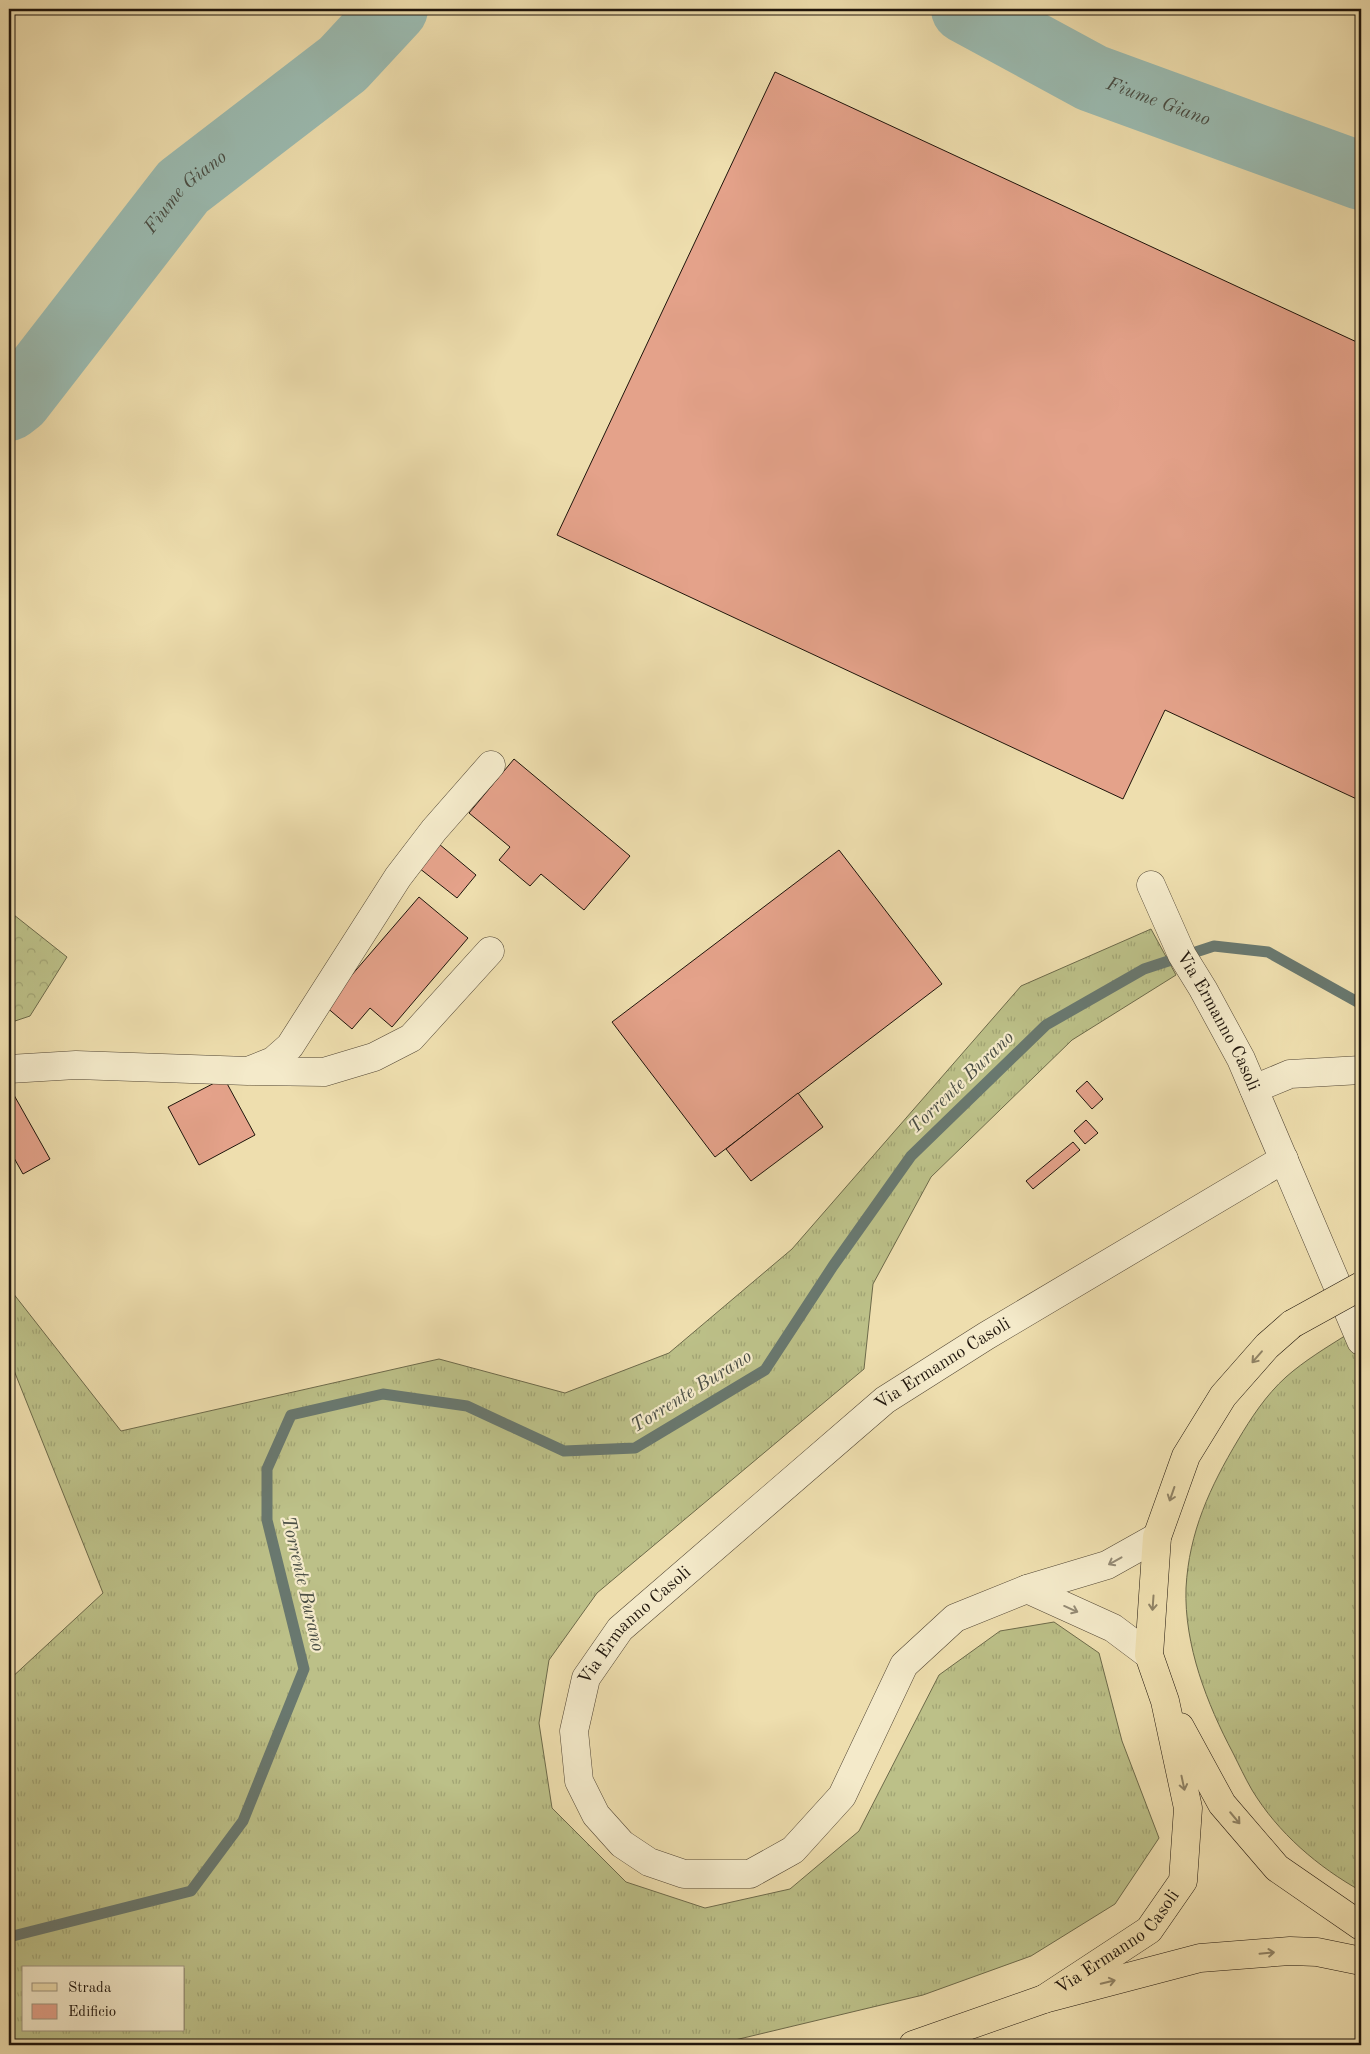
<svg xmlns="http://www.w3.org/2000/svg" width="1370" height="2054" font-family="'Old Standard TT',serif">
<defs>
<pattern id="grass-tufts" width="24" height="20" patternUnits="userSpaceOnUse" patternTransform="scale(1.25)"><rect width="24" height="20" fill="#bcc088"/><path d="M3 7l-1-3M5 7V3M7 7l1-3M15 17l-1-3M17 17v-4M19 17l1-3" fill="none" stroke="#a1a474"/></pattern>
<pattern id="forest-crowns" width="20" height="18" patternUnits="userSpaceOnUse" patternTransform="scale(1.25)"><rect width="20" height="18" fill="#bcc088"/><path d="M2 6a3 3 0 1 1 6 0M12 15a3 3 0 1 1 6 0" fill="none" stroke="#a1a474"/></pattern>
</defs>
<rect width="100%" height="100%" fill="#eedeae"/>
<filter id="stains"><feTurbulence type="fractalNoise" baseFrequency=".004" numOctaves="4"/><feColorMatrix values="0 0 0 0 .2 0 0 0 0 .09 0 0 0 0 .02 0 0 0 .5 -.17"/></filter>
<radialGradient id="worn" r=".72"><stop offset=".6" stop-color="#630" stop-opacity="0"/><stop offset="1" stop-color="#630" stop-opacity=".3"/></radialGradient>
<!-- grass -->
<g fill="url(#grass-tufts)" stroke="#6d6a4a" fill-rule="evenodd">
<path d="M1151 929 1176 975 1072 1040 931 1177 873 1284 864 1369 597 1593 549 1660 539 1723 552 1808 626 1882 705 1908 790 1889 859 1831 939 1675 1000 1631 1054 1622 1099 1653 1122 1741 1159 1838 1115 1904 1031 1956 923 1995 714 2045H9V1680L103 1593 9 1358V1288L121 1431 439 1359 565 1393 669 1353 792 1249 1021 986ZM24 1968H184V2030H24Z"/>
<path d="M1348 1334 1361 1363V1891C1318 1867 1278 1833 1252 1790 1245 1778 1239 1765 1233 1753 1207 1704 1184 1645 1186 1588 1189 1532 1210 1487 1238 1440 1251 1418 1266 1395 1286 1377 1304 1361 1327 1347 1348 1334Z"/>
</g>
<!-- forest -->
<polygon fill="url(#forest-crowns)" stroke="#6d6a4a" points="9,911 67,957 30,1016 9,1023"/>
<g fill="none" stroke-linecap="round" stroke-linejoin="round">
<!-- stream -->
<polyline stroke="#69786f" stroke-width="11" points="9,1937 191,1891 243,1821 304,1669 267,1520 267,1469 291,1415 383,1394 467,1406 564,1451 635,1448 765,1370 833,1266 911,1156 1046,1025 1144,969 1214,946 1268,952 1361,1004"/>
<!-- river -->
<g stroke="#9bbbb1" stroke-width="68">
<path id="s1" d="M965 9 1092 78 1361 176"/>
<path id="s2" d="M9 407 18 400 183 187 343 64 394 9"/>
</g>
</g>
<!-- building -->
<g fill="#e4a28a" stroke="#1e140b">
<polygon points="775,72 1361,344 1361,801 1165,710 1123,799 557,535"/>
<polygon points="514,759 630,856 584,910 541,874 530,886 499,860 510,847 469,813"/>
<polygon points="439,844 476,875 457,898 419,868"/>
<polygon points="839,850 942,984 715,1157 612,1022"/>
<polygon points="419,897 468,938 392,1027 370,1008 352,1029 325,1006"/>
<polygon points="224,1078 255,1135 199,1165 168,1107"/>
<polygon points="1087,1081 1103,1099 1092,1109 1076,1091"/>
<polygon points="10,1088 50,1159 23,1174 9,1149 9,1089"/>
<polygon points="798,1093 823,1127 751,1181 726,1149"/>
<polygon points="1086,1120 1098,1133 1085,1144 1074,1131"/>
<polygon points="1073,1142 1080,1150 1033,1189 1026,1181"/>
</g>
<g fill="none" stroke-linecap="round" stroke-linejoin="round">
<!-- minor casing -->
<g stroke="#524634" stroke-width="29">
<g id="minor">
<path id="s3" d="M1151 885 1182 955 1203 989 1241 1059 1361 1341"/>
<polyline points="9,1069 76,1065 248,1071 273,1061 290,1046 398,877 434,830 491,765"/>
<polyline points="252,1071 324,1072 374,1057 411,1038 490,951"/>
<polyline points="1254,1089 1290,1074 1361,1070"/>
<path id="s4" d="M1157 1537 1107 1565 1027 1589 955 1618 904 1665 842 1796 793 1850 750 1874H684L649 1862 622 1844 596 1815 579 1781 574 1731 586 1678 620 1629 885 1400 986 1336 1284 1159"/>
<polyline points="1027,1589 1113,1628 1149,1655"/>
</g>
</g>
<!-- major casing -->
<g stroke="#1e140b" stroke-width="29">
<g id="major">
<polyline points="1180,1727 1222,1804 1277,1868 1361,1926"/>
<path id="s5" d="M1044 1999 1149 1930 1183 1881 1188 1808 1165 1701 1149 1655 1157 1537 1186 1456 1223 1396 1267 1346 1292 1324"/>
<polyline points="913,2045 1044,1999 1200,1958 1290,1951 1317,1952 1361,1961"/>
</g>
</g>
<!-- minor -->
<use href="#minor" stroke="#f4eaca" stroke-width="28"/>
<!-- major -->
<use href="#major" stroke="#eedeae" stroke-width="28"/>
<!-- major-bridge casing -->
<g stroke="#1e140b" stroke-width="29" stroke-linecap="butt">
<polyline id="major-bridge" points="1292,1324 1361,1286"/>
</g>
<!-- major-bridge -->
<use href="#major-bridge" stroke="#eedeae" stroke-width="28"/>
</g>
<!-- one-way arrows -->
<defs><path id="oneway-shaft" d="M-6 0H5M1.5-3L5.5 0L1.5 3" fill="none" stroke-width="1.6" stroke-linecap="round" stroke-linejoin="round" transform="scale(1.25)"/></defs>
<g stroke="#908365">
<use href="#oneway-shaft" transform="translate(1257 1357) rotate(131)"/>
<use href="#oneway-shaft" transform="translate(1172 1494) rotate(109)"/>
<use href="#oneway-shaft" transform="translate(1153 1603) rotate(94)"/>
<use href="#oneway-shaft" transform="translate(1183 1783) rotate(78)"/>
<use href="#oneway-shaft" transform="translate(1235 1818) rotate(50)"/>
<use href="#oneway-shaft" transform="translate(1267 1953) rotate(-5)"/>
<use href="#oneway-shaft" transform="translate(1108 1982) rotate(-14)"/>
</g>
<g stroke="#948a74">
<use href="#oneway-shaft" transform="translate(1115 1561) rotate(151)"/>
<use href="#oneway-shaft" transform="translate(1071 1609) rotate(24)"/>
</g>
<g text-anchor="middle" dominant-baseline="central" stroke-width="4.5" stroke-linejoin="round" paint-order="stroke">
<!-- street labels -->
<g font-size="18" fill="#1e140b" stroke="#f4eaca">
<text stroke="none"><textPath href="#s3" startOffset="152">Via Ermanno Casoli</textPath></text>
<text stroke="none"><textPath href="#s4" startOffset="1350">Via Ermanno Casoli</textPath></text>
<text stroke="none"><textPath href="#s4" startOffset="944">Via Ermanno Casoli</textPath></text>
<text stroke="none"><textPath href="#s5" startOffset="94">Via Ermanno Casoli</textPath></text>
</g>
<!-- water labels -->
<g font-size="19" font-style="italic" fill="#4a4e45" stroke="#f4eaca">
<text stroke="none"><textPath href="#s1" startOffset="215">Fiume Giano</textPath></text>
<text stroke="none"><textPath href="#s2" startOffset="279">Fiume Giano</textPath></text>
<text transform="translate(962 1083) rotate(-44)">Torrente Burano</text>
<text transform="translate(692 1392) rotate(-32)">Torrente Burano</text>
<text transform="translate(302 1584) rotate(77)">Torrente Burano</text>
</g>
</g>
<!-- margin -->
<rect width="1370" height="2054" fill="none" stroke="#eedeae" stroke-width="30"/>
<rect x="10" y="10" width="1350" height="2034" fill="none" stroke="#1e140b" stroke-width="2.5"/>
<rect x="15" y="15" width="1340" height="2024" fill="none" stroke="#1e140b"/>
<!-- legend -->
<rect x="22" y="1966" width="162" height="65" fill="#f4eaca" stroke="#9e947e"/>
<rect x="32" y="1983" width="25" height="8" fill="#eedeae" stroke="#9e947e"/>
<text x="68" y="1992" font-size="15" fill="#1e140b">Strada</text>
<rect x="32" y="2004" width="25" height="15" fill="#e4a28a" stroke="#9e947e"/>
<text x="68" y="2016" font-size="15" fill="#1e140b">Edificio</text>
<rect width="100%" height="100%" filter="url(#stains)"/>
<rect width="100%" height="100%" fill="url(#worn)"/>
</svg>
